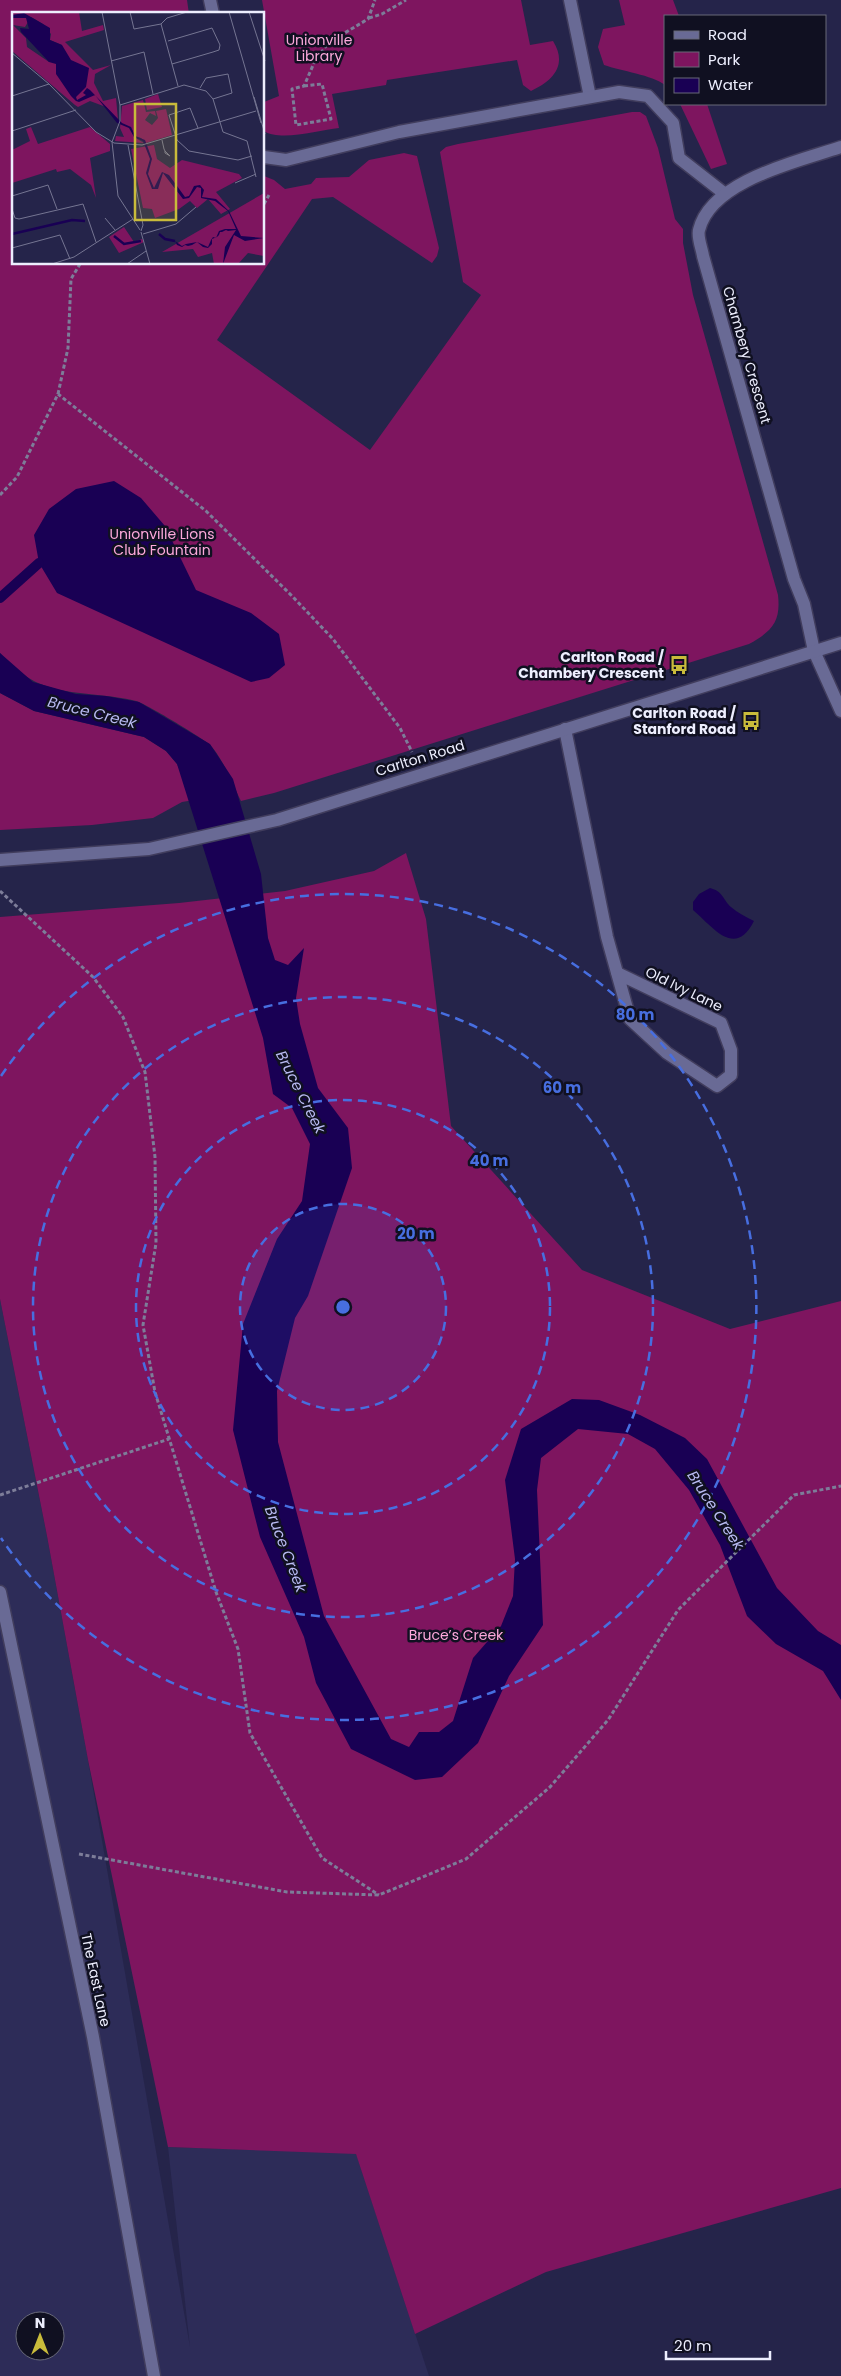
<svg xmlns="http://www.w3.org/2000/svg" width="841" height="2376" font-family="Poppins,sans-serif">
<rect width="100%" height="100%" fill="#25244a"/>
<!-- built -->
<path fill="#2d2c58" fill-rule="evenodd" d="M0 1299 47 1536 88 1760 190 2347 168 2147 356 2153 429 2376H0ZM25 2321H55V2351H25Z"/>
<!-- green -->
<g fill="#7e155f">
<path d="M0 0H187L189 14H14V264H264V176L274 180 285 189 311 184 316 178 349 177 369 160 404 153 417 156 439 248 437 256 432 263 333 197 312 199 217 340 370 450 481 295 463 282 440 152 446 147 458 144 632 112H640L646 116 658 148 675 219 683 229V243L693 295 778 595C781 622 772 631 749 644L274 793 241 801C233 785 222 756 209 744 202 738 145 703 136 701 82 688 41 702 0 653Z"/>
<path d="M262 0H521L530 45 553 41C568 65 553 81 531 91L523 85 517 60 387 80 386 85 332 94 339 128C319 130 281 142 264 131V102L279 96Z"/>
<path d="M619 0H673L679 16H665V85C652 75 621 71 604 65L598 47 603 29 625 25Z"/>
<polygon points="680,104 707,104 727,164 711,169"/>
<polygon points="0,693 34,711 144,737 166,751 177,764 194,800 182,802 153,818 92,825 0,830"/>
<polygon points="406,853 426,919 451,1126 582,1270 730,1329 841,1301 841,2188 546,2272 415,2334 356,2154 168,2147 88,1760 47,1536 0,1299 0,917 179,903 285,891 374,871"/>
</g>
<!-- water -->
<g fill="#190054">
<polygon points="114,481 141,498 165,526 196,590 251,613 279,634 285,665 269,678 251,682 57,593 39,563 34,535 49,509 76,489"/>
<polygon points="0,653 33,682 76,694 106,696 139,702 210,744 233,779 261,874 268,938 275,960 288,965 304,948 296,998 300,1024 318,1088 348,1128 352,1168 308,1296 295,1318 277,1391 278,1442 324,1616 391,1739 409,1747 419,1732 439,1732 453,1721 473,1658 501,1626 513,1596 515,1559 505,1480 521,1429 572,1399 599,1400 640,1415 685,1438 707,1459 777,1588 818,1631 841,1645 841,1700 823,1671 776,1644 747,1616 720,1545 689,1490 655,1449 628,1434 578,1429 541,1458 537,1490 543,1625 509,1676 478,1743 442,1777 415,1780 351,1749 316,1683 304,1637 260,1537 233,1430 243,1324 277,1239 302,1201 310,1144 292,1108 273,1094 263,1038 177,764 166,751 144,737 34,711 0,693"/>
<path d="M710 888C723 891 723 900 731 907 738 913 746 917 754 921 735 959 713 927 693 910V902L699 894Z"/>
</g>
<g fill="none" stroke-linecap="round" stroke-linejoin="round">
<!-- stream -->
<polyline stroke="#190054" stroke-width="10" points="0,598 39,563"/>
<!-- lane casing -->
<g stroke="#413d5d" stroke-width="15">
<g id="lane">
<polyline points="210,0 213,14"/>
<polyline points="570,0 590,97"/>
<polyline points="264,157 286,160 399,132 619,92 648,96 673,123 679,158 725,194"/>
</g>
</g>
<!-- street casing -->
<g stroke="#413d5d" stroke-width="15">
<g id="street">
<path d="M841 147C800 161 711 180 699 230 697 237 702 249 703 256L794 579 804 604 814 651 841 711"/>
<polyline points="565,729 607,937 630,1019 667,1053 717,1086 731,1075 731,1050 721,1023 617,973"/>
<polyline points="0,1592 93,2037 154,2376"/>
</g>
</g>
<!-- secondary casing -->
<g stroke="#413d5d" stroke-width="15">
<polyline id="secondary" points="0,860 149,849 277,820 841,643"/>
</g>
<!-- path -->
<g stroke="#7d7d99" stroke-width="3" stroke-dasharray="4 2.5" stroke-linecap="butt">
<polyline points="369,18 382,14 406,0"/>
<polyline points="304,86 322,84 331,119 296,125 292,89 304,86 314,63 328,43 368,19 375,0"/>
<polyline points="264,204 269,195"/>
<polyline points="58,394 68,348 71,279 80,264"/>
<polyline points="0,495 17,477 58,394 206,511 292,596 333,639 400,728 412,752"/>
<polyline points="0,891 93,977 123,1017 145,1072 155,1157 156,1243 143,1325 155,1392 216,1592 238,1649 250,1733 322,1858 379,1895"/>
<polyline points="0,1495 169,1439"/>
<polyline points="79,1854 287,1892 379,1895 466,1859 550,1787 608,1720 678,1610 702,1586 794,1495 841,1486"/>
</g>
<!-- lane -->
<use href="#lane" stroke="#696a95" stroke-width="12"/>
<!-- street -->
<use href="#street" stroke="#696a95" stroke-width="12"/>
<!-- secondary -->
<use href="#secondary" stroke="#696a95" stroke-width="12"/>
</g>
<!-- distance rings -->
<circle cx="343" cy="1307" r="103" fill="#476ee0" fill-opacity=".12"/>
<g fill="none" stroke="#476ee0" stroke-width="2.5" stroke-dasharray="9 6">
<circle cx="343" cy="1307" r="103"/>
<circle cx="343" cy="1307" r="207"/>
<circle cx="343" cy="1307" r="310"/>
<path d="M1 1076A413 413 0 1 1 1 1538"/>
</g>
<!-- icons -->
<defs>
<g id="bus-bare" transform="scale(1.5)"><path d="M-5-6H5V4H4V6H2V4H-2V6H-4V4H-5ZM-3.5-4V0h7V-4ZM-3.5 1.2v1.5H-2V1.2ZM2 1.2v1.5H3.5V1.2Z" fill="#c9bb3b" stroke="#101021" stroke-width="2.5" paint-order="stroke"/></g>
</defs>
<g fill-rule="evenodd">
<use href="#bus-bare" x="679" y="665"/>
<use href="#bus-bare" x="751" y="721"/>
</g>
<g text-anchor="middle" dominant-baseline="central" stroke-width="5" stroke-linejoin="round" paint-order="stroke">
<!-- park labels -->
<g font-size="14" fill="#fca8db" stroke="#101021">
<text x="319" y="40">Unionville<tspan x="319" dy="16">Library</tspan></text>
<text x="162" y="534">Unionville Lions<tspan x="162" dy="16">Club Fountain</tspan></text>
<text x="456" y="1635">Bruce’s Creek</text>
</g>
<!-- street labels -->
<g font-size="14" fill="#edeefe" stroke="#101021">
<text transform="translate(747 355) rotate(74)">Chambery Crescent</text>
<text transform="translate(420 758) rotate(-17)">Carlton Road</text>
<text transform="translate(684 989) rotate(26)">Old Ivy Lane</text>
<text transform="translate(96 1980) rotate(78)">The East Lane</text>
</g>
<!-- poi labels -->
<g font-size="14" font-weight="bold" fill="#edeefe" stroke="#101021" text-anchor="end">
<text x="664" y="657">Carlton Road /<tspan x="664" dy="16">Chambery Crescent</tspan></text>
<text x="736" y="713">Carlton Road /<tspan x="736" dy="16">Stanford Road</tspan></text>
</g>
<!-- water labels -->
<g font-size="15" font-style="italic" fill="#b8baf2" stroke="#101021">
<text transform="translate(92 712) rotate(14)">Bruce Creek</text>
<text transform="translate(301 1092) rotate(63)">Bruce Creek</text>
<text transform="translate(716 1510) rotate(57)">Bruce Creek</text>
<text transform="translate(286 1549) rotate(69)">Bruce Creek</text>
</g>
</g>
<!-- overview -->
<g transform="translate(12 12)">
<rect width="252" height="252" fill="#25244a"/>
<path d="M0 0H67L70 19 91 13 92 18 53 30 81 58 99 53 83 62 82 71 91 89 104 86 106 108 94 95 78 89 66 95 63 93 0 39ZM19 5 31 12 39 22 38 28 50 33 37 50 15 35 14 26 1 13 13 15ZM146 82 150 95 135 98 133 87ZM131 88 134 100 143 99 144 104 138 101 133 108 140 113 146 106 144 99 154 97 160 123 134 131 129 126 123 124 119 115 122 125 132 131 103 129 104 124 112 125 108 116 110 94ZM19 115 26 132 78 115 98 132V139L78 146 84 186 79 173 58 157 45 160 44 157 0 171V138L18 129 14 117ZM142 133 145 147 158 156 170 148 227 162 230 166 204 180 218 197 209 202 196 187 185 196 178 189 167 197 143 206 140 197 131 196 119 137ZM252 181V244L236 241 226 252H202L200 241 186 245 181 237 150 240ZM112 215 122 230 130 227 132 230 107 241 97 225Z" fill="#7e155f" fill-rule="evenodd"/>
<path d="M12 1 38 16V28L50 33 59 48 77 56 74 75 64 85 65 88 74 83 71 81 75 76 78 78 110 111 119 115 123 124 133 128 140 147 136 162 142 176 150 160 157 163 173 185 177 184 182 174 188 173 192 178 190 185 204 187 217 199 229 224 252 226 233 229 222 223 211 252 213 235 224 218 216 219 214 218 210 220H208L207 223 205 225 200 227V232L196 236 191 235 185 230 180 233 176 234 173 233 170 235 165 233 163 229 170 234 174 232 185 230 196 235 199 228 201 225 204 226 207 219 213 217H224L216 199 203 189 189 186V176L185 175 177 186 171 187 151 161 146 177H140L134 161 138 147 131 129 122 125 117 116 105 111 83 83 67 90 64 89 59 84 44 62V52L37 50 9 20 8 16 17 17 14 6H0V3Z" fill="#190054"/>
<path fill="none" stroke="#190054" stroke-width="2.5" d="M0 222 60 208 73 209M147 222 153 227 163 229M102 224 112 232 129 229"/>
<path fill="none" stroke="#757592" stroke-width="1" d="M90 0 108 93V109L100 130M118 0 122 17 149 12M217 0 249 111M237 0 253 49M149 12 166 74M149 12 155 6 175 0M156 29 200 16 208 33 207 38 201 40 160 52M0 41 37 72 84 120 102 131 130 133 244 99M99 49 132 40 141 82M188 76 194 66 216 62 220 81 201 87M0 84 37 72M242 85 253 122M108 93 172 73 194 79 201 87 211 120 235 129 244 165M186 116 178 96 157 103 165 128 177 139 226 148 240 144M0 119 64 98M150 128 152 137 153 139V141L158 144 153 139M100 130 106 184 128 218M116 133 131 213 129 219M223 171 244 162M0 184 36 173 45 197M0 197 3 206 7 207 71 192 84 230M93 206 103 218M129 220 138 252M131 222 164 212 184 195M0 236 48 223 58 247M40 252 62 245 121 207M115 252 134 239"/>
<path fill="#c9bb3b" fill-opacity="0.15" stroke="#c9bb3b" stroke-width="2.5" d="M123 92H164V208H123Z"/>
<rect width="252" height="252" fill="none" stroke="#edeefe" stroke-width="2.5"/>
</g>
<circle cx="343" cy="1307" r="8" fill="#476ee0" stroke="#101021" stroke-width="2.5"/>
<g font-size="15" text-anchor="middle" font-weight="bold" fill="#476ee0" stroke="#101021" stroke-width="5" stroke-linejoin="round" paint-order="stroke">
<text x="635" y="1020">80 m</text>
<text x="562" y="1093">60 m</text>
<text x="489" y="1166">40 m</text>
<text x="416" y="1239">20 m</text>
</g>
<!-- legend -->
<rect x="664" y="15" width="162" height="90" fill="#101021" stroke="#686979"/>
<rect x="674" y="31" width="25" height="8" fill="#696a95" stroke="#686979"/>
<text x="708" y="40" font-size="15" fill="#edeefe">Road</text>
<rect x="674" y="52" width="25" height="15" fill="#7e155f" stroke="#686979"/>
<text x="708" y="65" font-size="15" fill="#edeefe">Park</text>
<rect x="674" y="78" width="25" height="15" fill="#190054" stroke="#686979"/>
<text x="708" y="90" font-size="15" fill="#edeefe">Water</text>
<!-- north arrow -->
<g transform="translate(40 2336)"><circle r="24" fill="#101021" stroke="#686979"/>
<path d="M0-4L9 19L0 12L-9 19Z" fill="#c9bb3b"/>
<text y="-8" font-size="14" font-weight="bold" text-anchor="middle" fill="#edeefe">N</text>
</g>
<!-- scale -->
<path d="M666 2351v8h104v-8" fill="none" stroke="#edeefe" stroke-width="2.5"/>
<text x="674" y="2351" font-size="15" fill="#edeefe" stroke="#101021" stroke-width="4" paint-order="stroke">20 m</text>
</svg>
